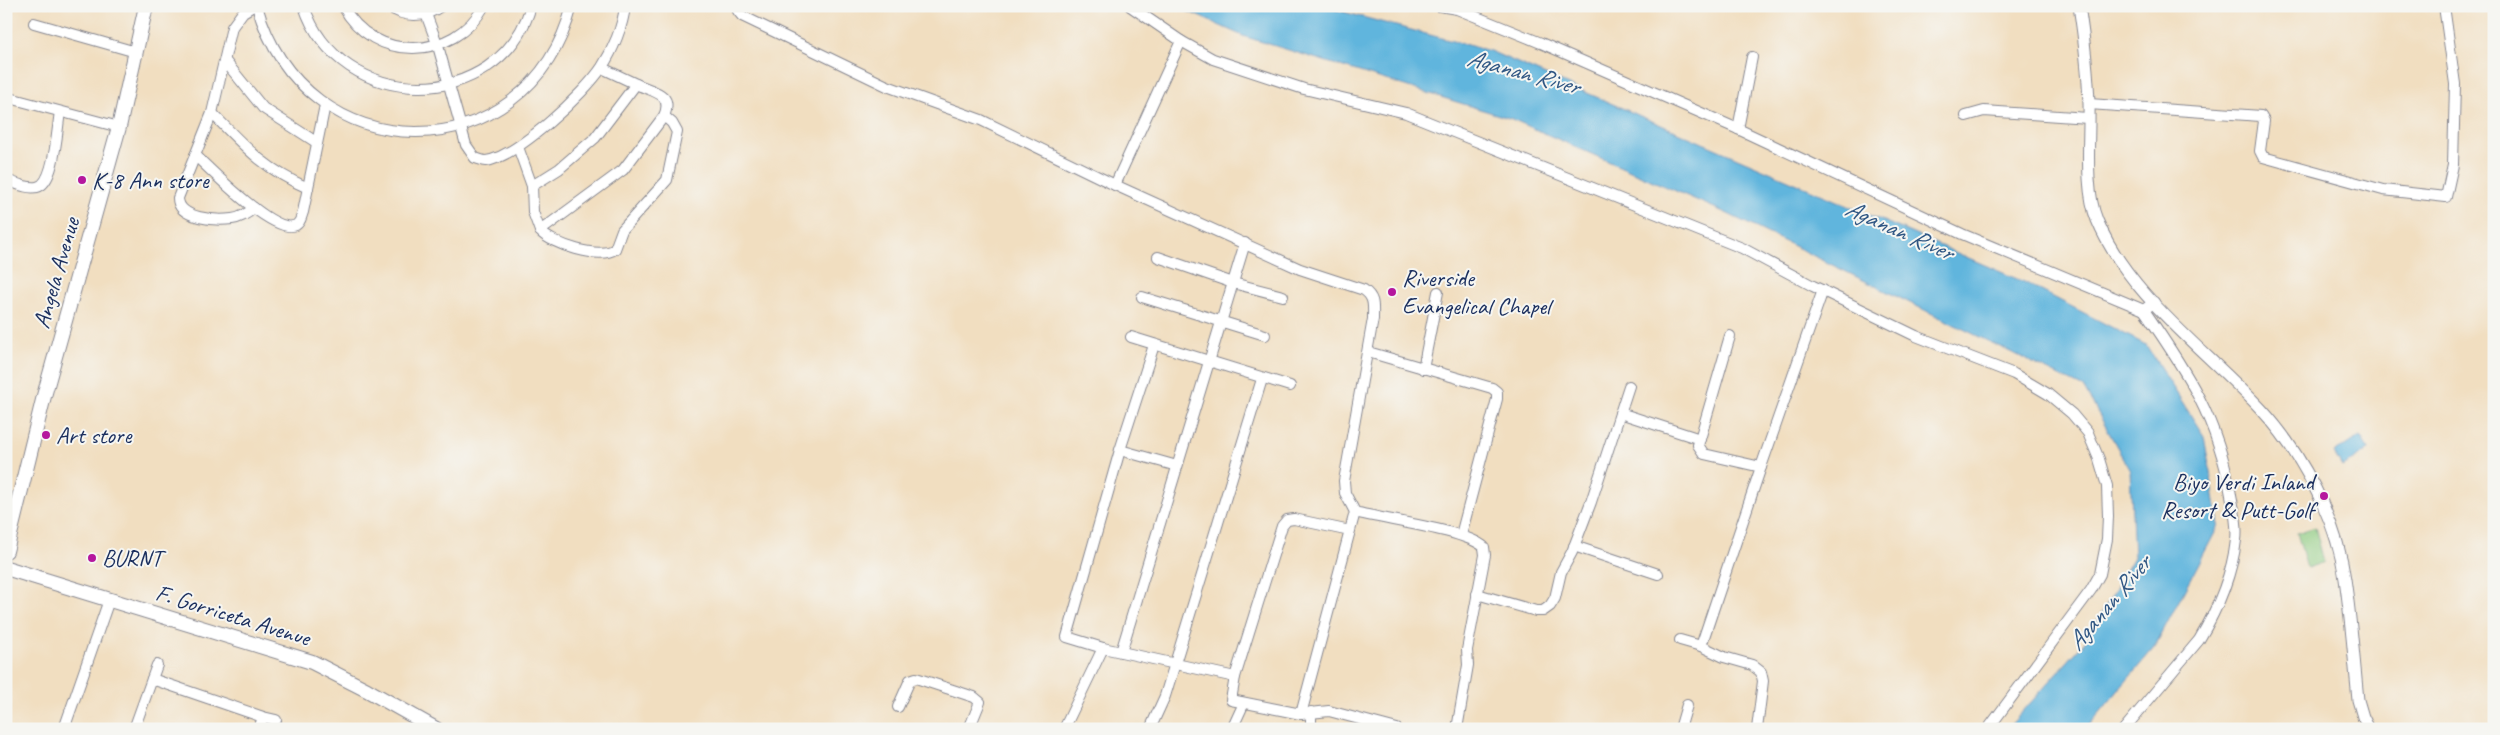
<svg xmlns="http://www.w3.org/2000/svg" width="2500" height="735" font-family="Caveat,sans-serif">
<rect width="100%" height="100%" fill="#f6f6f2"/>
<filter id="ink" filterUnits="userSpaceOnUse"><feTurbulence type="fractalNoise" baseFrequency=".02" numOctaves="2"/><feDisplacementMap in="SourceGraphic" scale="10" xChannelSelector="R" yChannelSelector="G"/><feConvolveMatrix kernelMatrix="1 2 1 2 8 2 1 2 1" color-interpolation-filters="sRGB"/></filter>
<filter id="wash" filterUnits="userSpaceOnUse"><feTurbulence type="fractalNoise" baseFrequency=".0096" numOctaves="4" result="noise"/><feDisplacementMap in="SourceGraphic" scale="20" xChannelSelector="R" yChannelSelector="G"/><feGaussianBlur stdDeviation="1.12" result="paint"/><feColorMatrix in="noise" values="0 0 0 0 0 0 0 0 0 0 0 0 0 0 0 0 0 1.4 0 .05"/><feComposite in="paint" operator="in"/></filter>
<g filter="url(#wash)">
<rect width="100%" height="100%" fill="#f1dec0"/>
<!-- green -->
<polygon fill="#8fcb80" stroke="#557d6f" points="2315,527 2324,562 2307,568 2297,533"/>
<!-- water -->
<g fill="#61b5dd" stroke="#3e729e">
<polygon points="1176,6 1321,6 1490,51 2024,282 2146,345 2204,436 2219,525 2154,648 2086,729 2007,729 2085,642 2134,557 2130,470 2084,388 1726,213 1512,119 1243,36"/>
<polygon points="2360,436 2369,450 2342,467 2334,453"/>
</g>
</g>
<g filter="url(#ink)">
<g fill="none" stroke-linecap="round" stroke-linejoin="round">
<!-- minor casing -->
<g stroke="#86868f" stroke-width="12">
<g id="minor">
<path d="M253 6 243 12 232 27 212 113 178 198C178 219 217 221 232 219 241 218 247 214 254 208"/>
<path d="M257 6C304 173 528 175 572 6"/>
<path d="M304 6C339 113 499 115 531 6"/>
<path d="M343 6C373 63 454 61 484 6"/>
<path d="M388 6C404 18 425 18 441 6"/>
<path d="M738 6V11L742 16 887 86 981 120 1115 185 1300 269 1364 290C1375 298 1373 306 1373 319L1344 481 1345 493 1355 512C1384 520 1466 530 1484 547L1485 555 1467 650 1468 665 1457 729"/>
<polyline points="1130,6 1181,41 1213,59 1304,89 1406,113 1742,248 1813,286 1916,336 2014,374 2048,394 2072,414 2088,433 2099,459 2107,486 2108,516 2107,539 2100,574 2091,590 1988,729"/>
<polyline points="1439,6 1457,9 1541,43 1738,129 1962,234 2144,310 2154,302"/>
<path d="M426 14 438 46 466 145 475 158C479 159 483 161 486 161 517 157 585 93 602 67 613 50 623 26 625 6"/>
<polyline points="34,23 136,52"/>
<polyline points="225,61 263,108 316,142"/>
<polyline points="6,97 119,127"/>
<polyline points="2089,104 2261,116 2264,121 2260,151 2263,157 2383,190 2446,197 2453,165 2455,84 2444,6"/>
<path d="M212 113C244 146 264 169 308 188"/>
<polyline points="1966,116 1984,111 2088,118"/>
<polyline points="1738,129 1752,57"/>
<polyline points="518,147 532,186 559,169 595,138 636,84 602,68"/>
<path d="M195 155C211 170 275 236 296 225 301 222 301 217 303 212L325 105"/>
<path d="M6 180C16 183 26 189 37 187 55 184 57 128 60 112"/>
<polyline points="1115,185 1181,41"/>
<path d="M532 186 533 212 540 231 623 170 664 116C674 93 653 92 636 84"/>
<path d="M540 231C551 244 600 260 615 249L622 230 667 180 677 132 672 123 664 116"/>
<polyline points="1158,257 1233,283 1283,296"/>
<polyline points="1142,297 1265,335"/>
<polyline points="1131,337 1290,386"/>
<polyline points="1154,345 1120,450 1067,637 1103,648 1235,677"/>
<polyline points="1368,352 1492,388 1497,392 1497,399 1461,535"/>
<polyline points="1423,369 1438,292"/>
<polyline points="1620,413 1700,439 1698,445 1704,454 1761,467 1701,646 1724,657 1752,665 1761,672 1763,681 1757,729"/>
<polyline points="1700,439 1730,336"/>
<polyline points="1120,450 1177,466"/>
<polyline points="1761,467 1823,290"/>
<polyline points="1350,531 1294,519 1287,520 1282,526 1235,677 1231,700 1301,714 1355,512"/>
<polyline points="1574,546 1658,574"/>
<polyline points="1477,594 1536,611 1543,611 1550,606 1555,598 1561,572 1572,552 1591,502 1629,386"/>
<polyline points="1680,640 1701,646"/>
<polyline points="1121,652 1245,243"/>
<polyline points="152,679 263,717 276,720"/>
<polyline points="898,707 910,680 916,678 974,697 980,702 969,729"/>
<polyline points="1301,714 1329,711 1397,729"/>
<polyline points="64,729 109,600"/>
<polyline points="134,729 157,665"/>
<polyline points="259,729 263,717"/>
<polyline points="1064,729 1103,648"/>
<polyline points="1150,729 1165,696 1262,379"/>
<polyline points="1232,729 1244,703"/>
<polyline points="1311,729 1311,712"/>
<polyline points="1680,729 1687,705"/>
<path d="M2124 729 2199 640C2217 610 2232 576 2236 540 2238 526 2234 510 2231 495 2218 419 2187 372 2144 310"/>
</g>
</g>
<!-- tertiary casing -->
<g stroke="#86868f" stroke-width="13">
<path id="tertiary" d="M2079 6C2084 38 2088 71 2089 104 2090 139 2084 188 2097 220 2128 295 2207 351 2261 409 2301 452 2337 520 2345 579 2351 619 2354 659 2358 700L2363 717 2369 729"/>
</g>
<!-- secondary casing -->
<g stroke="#86868f" stroke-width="16">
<g id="secondary">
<polyline points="6,551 44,396 119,127 146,6"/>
<polyline points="6,568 312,662 367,690 436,729"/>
</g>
</g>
<!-- minor -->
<use href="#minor" stroke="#fff" stroke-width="10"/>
<!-- tertiary -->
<use href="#tertiary" stroke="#fff" stroke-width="11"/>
<!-- secondary -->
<use href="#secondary" stroke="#fff" stroke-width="14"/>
</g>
</g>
<!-- markers -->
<g fill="#b5179e" stroke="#f6f6f2" stroke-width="2">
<circle cx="82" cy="180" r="5"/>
<circle cx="1392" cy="292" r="5"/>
<circle cx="46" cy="435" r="5"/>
<circle cx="2324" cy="496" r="5"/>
<circle cx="92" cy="558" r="5"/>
</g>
<g text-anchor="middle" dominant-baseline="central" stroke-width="4" stroke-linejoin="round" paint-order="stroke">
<!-- poi labels -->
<g font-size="24" fill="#1b2f5e" stroke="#f6f6f2" text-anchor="start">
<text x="92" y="180">K-8 Ann store</text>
<text x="1402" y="278">Riverside<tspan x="1402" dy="28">Evangelical Chapel</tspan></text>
<text x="56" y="435">Art store</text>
<text x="2314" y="482" text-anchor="end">Biyo Verdi Inland<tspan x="2314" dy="28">Resort &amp; Putt-Golf</tspan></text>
<text x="102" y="558">BURNT</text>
</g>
<!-- street labels -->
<g font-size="24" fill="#1b2f5e" stroke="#f6f6f2">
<text transform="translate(56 273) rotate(-74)">Angela Avenue</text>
<text transform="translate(233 615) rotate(17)">F. Gorriceta Avenue</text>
</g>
<!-- water labels -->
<g font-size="25" font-style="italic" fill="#305784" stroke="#f6f6f2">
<text transform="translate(1523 72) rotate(15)">Aganan River</text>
<text transform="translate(1899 230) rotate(24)">Aganan River</text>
<text transform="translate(2109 603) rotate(-50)">Aganan River</text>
</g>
</g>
<!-- margin -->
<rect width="2500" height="735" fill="none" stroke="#f6f6f2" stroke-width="25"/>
</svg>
